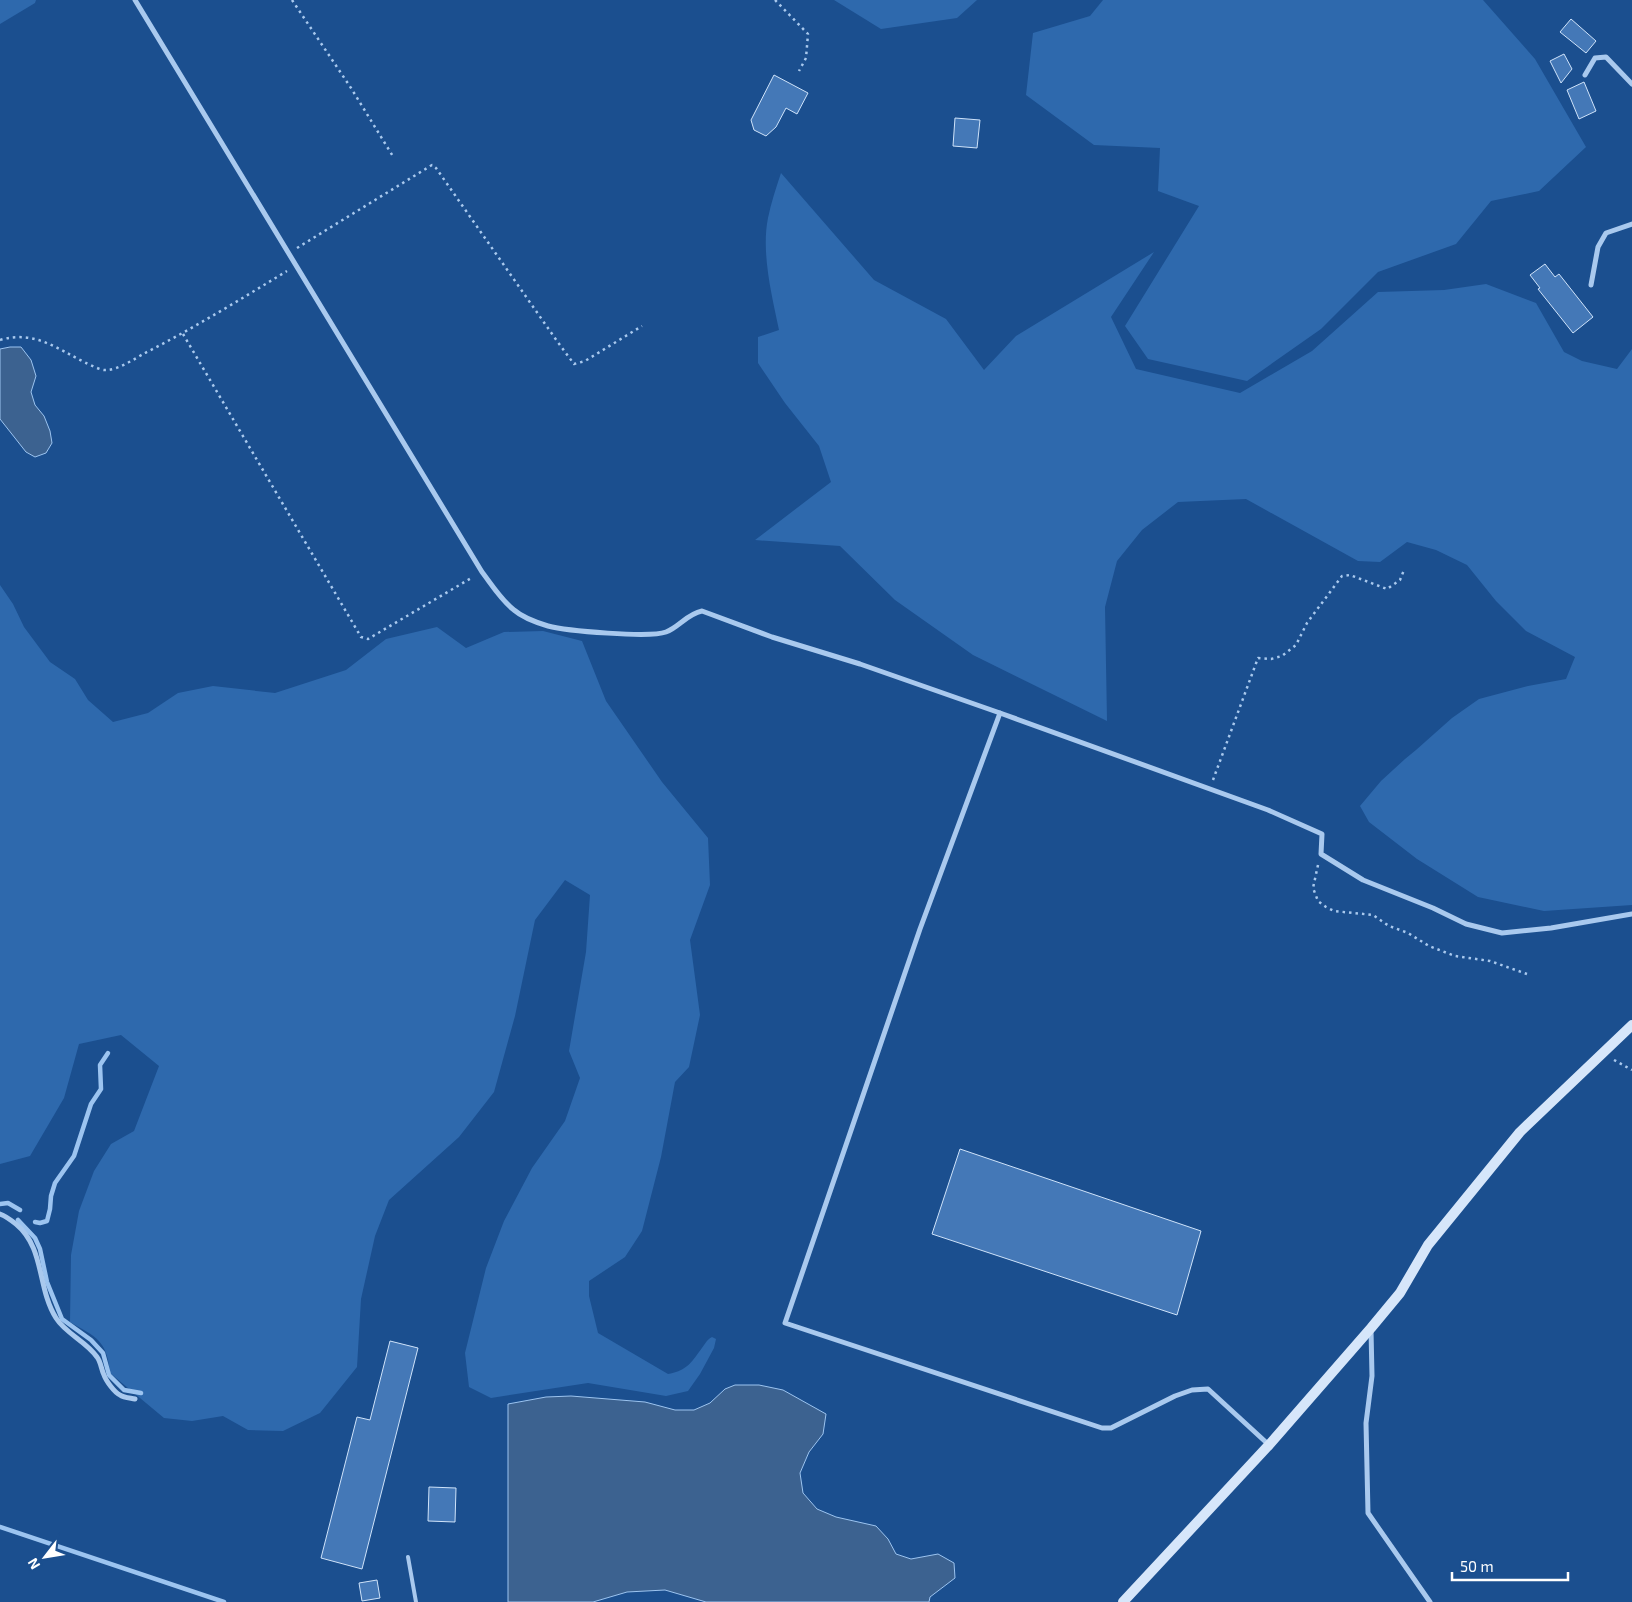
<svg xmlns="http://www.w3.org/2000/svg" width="1632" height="1602" font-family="'Exo 2',sans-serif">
<rect width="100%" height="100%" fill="#1b4f8f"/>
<!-- green -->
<g fill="#2e69ad">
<polygon points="0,0 36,0 35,3 0,24"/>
<polygon points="834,0 977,0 957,18 881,29"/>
<polygon points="1103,0 1483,0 1535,59 1586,147 1539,191 1491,201 1456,244 1378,272 1321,329 1247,381 1148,359 1125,326 1199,206 1158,191 1160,148 1094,145 1026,95 1033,33 1090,16"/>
<path d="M781 173 874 280 946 319 984 370 1016 336 1154 252 1111 317 1136 369 1240 393 1312 351 1378 292 1444 290 1486 284 1536 303 1564 352 1582 361 1617 369 1632 349V905L1544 911 1478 897 1417 859 1369 822 1360 806 1381 781 1405 759 1416 750 1452 718 1479 699 1528 686 1566 679 1575 657 1526 631 1496 601 1467 565 1436 550 1407 542 1380 562 1358 561 1246 499 1178 502 1142 530 1117 561 1105 607 1107 721 973 655 895 600 840 546 755 540 831 482 819 446 785 403 758 363V337L779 330C772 296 761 253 768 218 771 203 776 188 781 173Z"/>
<path d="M0 585 13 604 24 627 50 662 75 679 88 700 113 722 148 713 178 693 213 686 275 693 346 670 386 639 437 627 466 648 504 632 543 631 582 641 606 701 662 782 708 838 710 885 690 940 700 1015 689 1067 675 1082 661 1157 642 1231 625 1257 589 1281V1296L598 1333 668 1374C684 1371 690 1365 699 1352 704 1346 706 1340 712 1337L716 1339 714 1348 700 1374 688 1391 666 1396 588 1383 491 1398 469 1387 465 1353 486 1268 504 1221 532 1168 565 1121 580 1078 569 1051 586 952 590 895 565 880 535 920 515 1016 494 1092 459 1137 389 1200 375 1236 361 1299 357 1367 320 1413 283 1431 248 1430 223 1416 192 1421 164 1418 110 1373C107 1340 96 1337 70 1322L71 1255 79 1211 94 1171 111 1144 134 1131 159 1066 121 1035 79 1044 64 1098 30 1156 0 1164Z"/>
</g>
<!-- water -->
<g fill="#3c6290" stroke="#9cc4f0">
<polygon points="10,347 21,347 31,360 36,376 31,392 35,405 44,416 50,431 52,443 46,453 35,457 26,452 0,419 0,349"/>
<polygon points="735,1385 759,1385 783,1390 826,1414 823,1434 809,1452 800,1473 803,1493 817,1509 836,1517 876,1526 888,1539 896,1554 911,1559 938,1554 954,1563 955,1578 930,1597 929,1602 706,1602 665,1590 627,1592 593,1602 508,1602 508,1404 546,1397 571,1396 645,1402 675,1410 694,1410 710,1403 725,1389"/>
</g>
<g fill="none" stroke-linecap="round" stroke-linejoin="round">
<!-- stream -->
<g stroke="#9cc4f0" stroke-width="4.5">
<polyline points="0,1204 8,1203 20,1210"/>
<polyline points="18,1220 35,1238 40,1249 47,1282 62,1319 91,1340 103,1353 109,1375 124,1390 141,1393"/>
<polyline points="35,1222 40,1223 47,1221 50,1209 51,1196 55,1183 74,1156 91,1104 101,1089 100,1065 108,1053"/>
<polyline points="0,1527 224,1602"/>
</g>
</g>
<!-- building -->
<g fill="#4478b7" stroke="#cfe3fa">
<polygon points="1571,19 1596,41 1586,53 1560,32"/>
<polygon points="1564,54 1572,69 1561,83 1550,61"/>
<polygon points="774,75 808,93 797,114 786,108 776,127 766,136 754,130 751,120"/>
<polygon points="1584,82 1596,111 1579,119 1567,90"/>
<polygon points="955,118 980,120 977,148 953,146"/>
<polygon points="1545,264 1555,277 1559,274 1593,317 1573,333 1538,289 1540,288 1530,275"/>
<polygon points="960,1149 1201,1231 1177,1315 932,1234"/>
<polygon points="390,1341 418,1348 362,1569 321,1558 357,1417 370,1420"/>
<polygon points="429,1487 456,1488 455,1522 428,1521"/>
<polygon points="377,1580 380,1598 362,1601 359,1583"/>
</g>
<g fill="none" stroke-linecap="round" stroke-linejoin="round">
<!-- path -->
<g stroke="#a9c9ee" stroke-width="2.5" stroke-dasharray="2.5 4" stroke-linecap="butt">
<polyline points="292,0 351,88 394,158"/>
<polyline points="775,0 808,34 806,58 799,71"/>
<polyline points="297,248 432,165 436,168 557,341 574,364 585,361 642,326"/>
<polyline points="183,334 361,637 368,639 473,577"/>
<path d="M0 340C34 330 56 348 86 363 91 365 101 371 107 370 120 369 134 359 145 353 194 328 241 299 287 271"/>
<polyline points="1213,780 1258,658 1271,659 1282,656 1296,645 1307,623 1342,576 1350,575 1387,589 1400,580 1404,570"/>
<polyline points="1318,865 1313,888 1318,901 1326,907 1334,911 1373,915 1389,926 1408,933 1429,946 1455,956 1490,961 1527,974"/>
<polyline points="1614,1060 1632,1070"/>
</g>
<!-- lane -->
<polyline stroke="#a9c9ee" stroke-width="4" points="408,1557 416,1602"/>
<!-- street -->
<g stroke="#a9c9ee" stroke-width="5">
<path d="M135 0 482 572C492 585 501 600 514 610 522 617 538 623 548 626 566 631 650 638 666 632 679 627 687 614 702 611L772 637 860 664 1000 713 1268 810 1322 834 1321 854 1363 880 1433 908 1466 924 1502 933 1551 928 1632 914"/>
<polyline points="1585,75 1595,58 1606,57 1632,84"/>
<polyline points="1591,285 1598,247 1606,233 1632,224"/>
<polyline points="1000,713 920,929 785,1323 1102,1428 1111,1428 1175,1396 1192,1390 1208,1389 1269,1445"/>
<path d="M0 1214C6 1216 11 1220 16 1224 45 1248 37 1288 56 1318 66 1334 86 1341 97 1357 101 1362 101 1369 104 1375 106 1381 115 1393 120 1395 124 1398 131 1398 135 1399"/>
<polyline points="1371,1330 1372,1376 1366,1423 1368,1513 1430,1602"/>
</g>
<!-- secondary -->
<polyline stroke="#d6e6fa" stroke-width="10" points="1123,1602 1269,1445 1371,1328 1400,1293 1428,1245 1520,1132 1632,1025"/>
</g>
<!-- north arrow -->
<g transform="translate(45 1557) rotate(239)" stroke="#1b4f8f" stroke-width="4" paint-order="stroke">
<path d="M0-4L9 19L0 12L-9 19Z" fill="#ffffff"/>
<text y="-8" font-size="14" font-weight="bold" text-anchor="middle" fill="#ffffff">N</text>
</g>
<!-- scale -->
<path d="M1452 1572v8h116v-8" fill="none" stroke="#ffffff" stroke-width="2.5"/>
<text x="1460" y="1572" font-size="15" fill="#ffffff" stroke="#1b4f8f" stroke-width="4" paint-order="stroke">50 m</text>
</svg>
